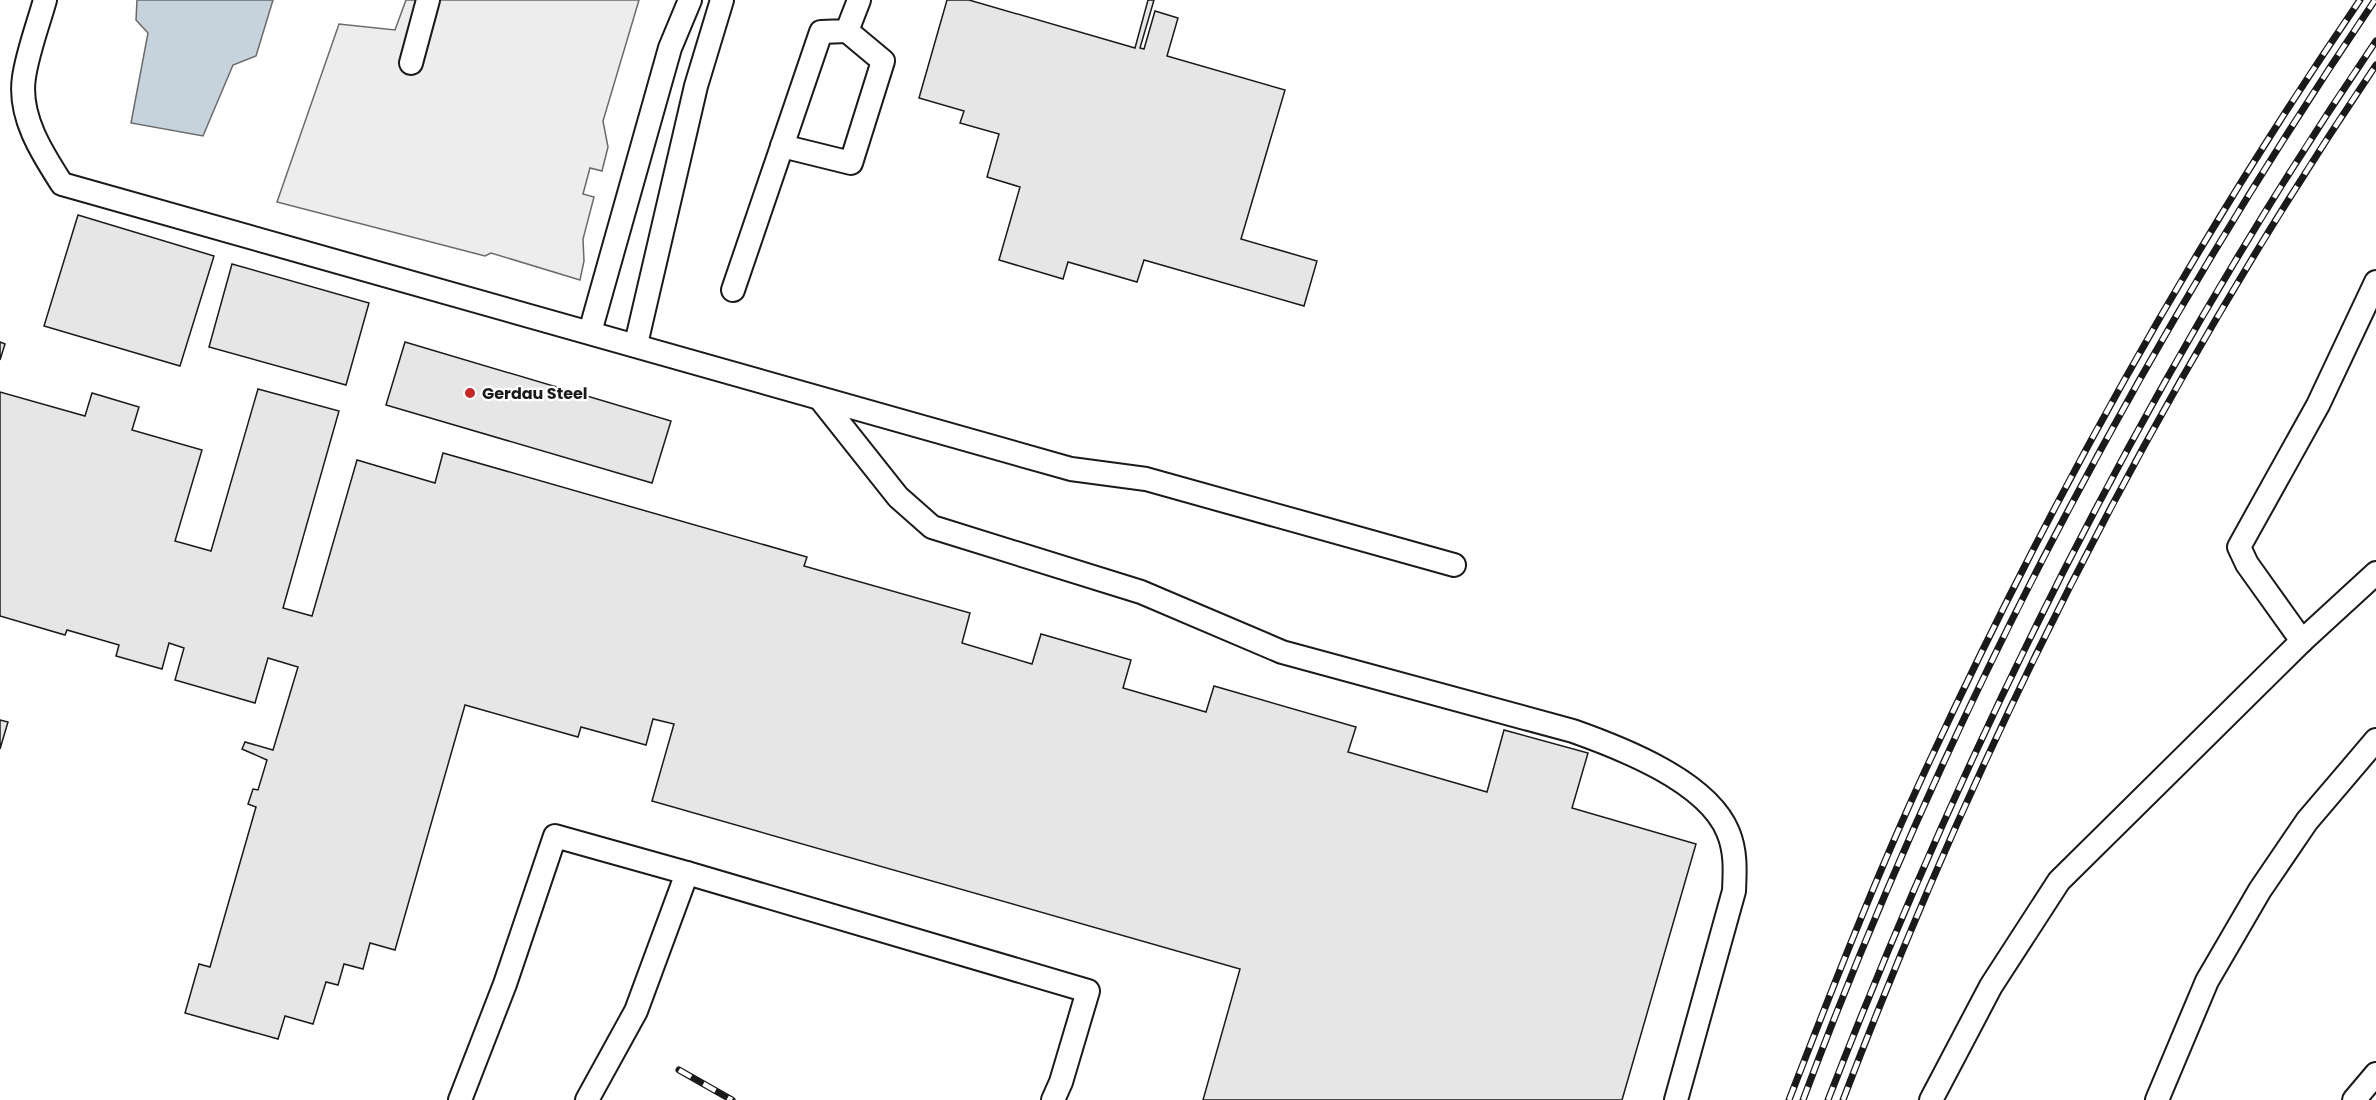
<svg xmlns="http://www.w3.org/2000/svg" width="2376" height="1100" font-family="Poppins,sans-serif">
<rect width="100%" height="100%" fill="#fff"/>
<!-- parking -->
<polygon fill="#ededed" stroke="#6a6a6a" stroke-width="1.5" points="406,0 639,0 603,121 608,147 602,171 590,168 583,194 594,197 583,239 584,261 580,280 491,253 485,256 277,202 339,24 395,30"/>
<!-- water -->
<polygon fill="#c6d2dc" stroke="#6a6a6a" stroke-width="1.5" points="137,0 273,0 256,56 233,65 203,136 131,123 148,33 136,20"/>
<!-- building -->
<g fill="#e6e6e6" stroke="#1a1a1a" stroke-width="1.5">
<polygon points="947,0 969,0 1135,48 1148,0 1154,0 1140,48 1144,49 1155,11 1178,18 1167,56 1285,90 1241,239 1317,261 1304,306 1144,260 1137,282 1068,262 1063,279 999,260 1020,187 987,177 999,134 960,123 964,111 919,98"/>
<polygon points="78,215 214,256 180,366 44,326"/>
<polygon points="232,264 369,303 346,385 209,347"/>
<polygon points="0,342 5,344 0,360"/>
<polygon points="405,342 671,421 652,483 386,405"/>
<polygon points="258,389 339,411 283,608 312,616 357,460 435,483 443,453 807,557 804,566 970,613 962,643 1032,664 1041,634 1131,660 1123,688 1206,712 1214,686 1356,727 1348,752 1487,792 1504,730 1588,753 1572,808 1696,844 1622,1100 1203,1100 1240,969 652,801 674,724 653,719 646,745 581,727 578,737 465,705 395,950 370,943 363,969 344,964 338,985 326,982 313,1024 285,1016 278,1039 185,1013 199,964 210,967 256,807 248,804 253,789 258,790 267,760 242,749 245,742 273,750 298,667 268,658 255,703 175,680 184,648 169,643 162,669 116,656 119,645 67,630 65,635 0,616 0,392 85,416 92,393 139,407 132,430 202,450 175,541 211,551"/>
<polygon points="0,720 8,722 0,749"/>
</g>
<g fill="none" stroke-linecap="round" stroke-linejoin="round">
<!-- minor casing -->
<g stroke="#1a1a1a" stroke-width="26">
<g id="minor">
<path d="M45 0C38 25 28 51 24 77 18 116 42 153 62 184L1071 469 1146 479 1454 565"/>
<polyline points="411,63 428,0"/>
<polyline points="782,146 851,163 883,61 847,31"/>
<polyline points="733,290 821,32 847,31 859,0"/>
<polyline points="590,332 670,48 690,0"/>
<polyline points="636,344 696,86 722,0"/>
<path d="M821 400 898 497 932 527 1141 592 1282 652 1573 731C1621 748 1707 781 1728 832 1736 851 1735 870 1734 891L1676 1100"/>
<polyline points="2302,641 2247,564 2239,547 2318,405 2376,282"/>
<polyline points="460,1100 505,984 555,836 687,873"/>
<polyline points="587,1100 636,1011 687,873 1088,991 1061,1082 1053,1100"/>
<polyline points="1931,1100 1991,986 2059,881 2302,641 2376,573"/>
<polyline points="2157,1100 2207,981 2260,890 2307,821 2376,740"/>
<polyline points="2354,1100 2376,1074"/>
</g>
</g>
<!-- minor -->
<use href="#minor" stroke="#fff" stroke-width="22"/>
<!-- rail casing -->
<g stroke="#1a1a1a" stroke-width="7">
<g id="rail">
<polyline points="679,1070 732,1100"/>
<path d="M1789 1100C1832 989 1875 879 1925 771 2049 503 2193 244 2360 0"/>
<path d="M1803 1100C1948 712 2143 343 2375 0"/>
<path d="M1828 1100C1972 729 2152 370 2376 41"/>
<path d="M1843 1100C1981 738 2159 387 2376 65"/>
</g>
</g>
<!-- rail -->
<use href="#rail" stroke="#fff" stroke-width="4.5" stroke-dasharray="14" stroke-linecap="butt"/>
</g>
<!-- markers -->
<circle fill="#c62828" stroke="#fff" stroke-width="2" cx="470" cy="393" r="6"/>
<g text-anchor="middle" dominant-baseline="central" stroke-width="4.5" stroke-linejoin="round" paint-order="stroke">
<!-- poi labels -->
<g font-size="16" font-weight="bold" fill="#1a1a1a" stroke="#fff" text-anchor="start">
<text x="482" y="393">Gerdau Steel</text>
</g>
</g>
</svg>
